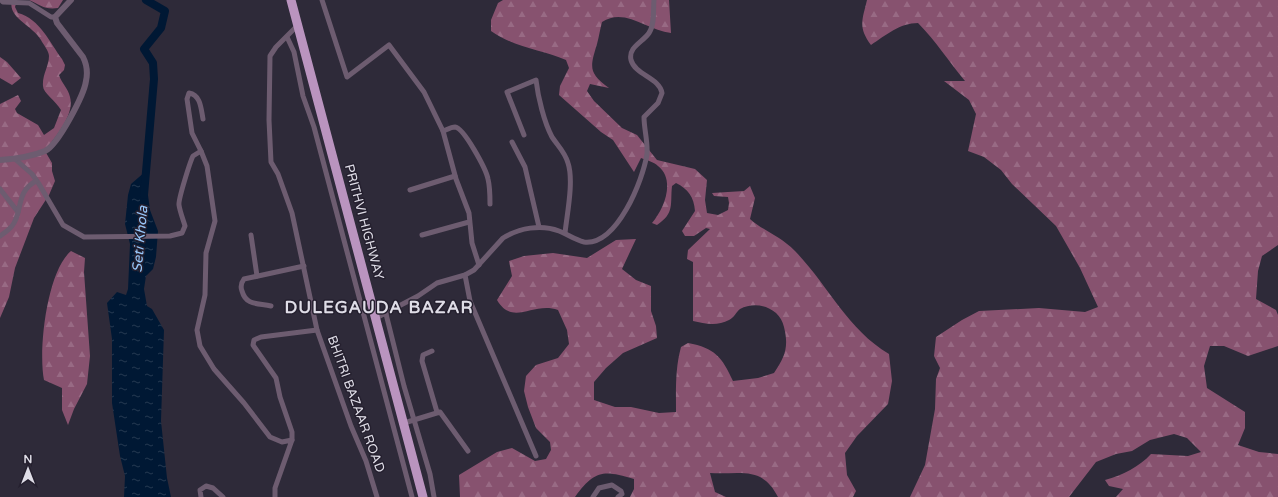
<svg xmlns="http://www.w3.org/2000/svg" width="1278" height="497" font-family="'Varela Round',sans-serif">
<defs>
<pattern id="forest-firs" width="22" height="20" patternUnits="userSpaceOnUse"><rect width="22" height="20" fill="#87526f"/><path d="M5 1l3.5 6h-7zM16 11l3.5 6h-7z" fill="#986a84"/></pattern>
<pattern id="water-ripples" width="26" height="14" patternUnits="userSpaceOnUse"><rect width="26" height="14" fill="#001834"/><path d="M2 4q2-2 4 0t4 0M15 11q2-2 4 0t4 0" fill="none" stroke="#253951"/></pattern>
</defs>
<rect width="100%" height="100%" fill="#2e2a39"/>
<!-- forest -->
<g fill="url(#forest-firs)">
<path d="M12 0H17L15 7 18 13C40 19 50 43 62 59L65 65 64 70 59 75C62 84 68 88 70 97 75 115 55 137 45 151L52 163V171L55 181 49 195 34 218 15 268 9 297 0 318V104L18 95 21 101 15 109 17 113 38 125 44 135 54 128 61 110C56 101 43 93 43 86 42 75 49 66 49 56 49 51 43 44 41 40 32 25 7 18 12 0Z"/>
<path d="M29 0H63L58 8C45 10 40 5 29 0Z"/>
<path d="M503 0H669L671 33C648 31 625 7 602 22 600 29 599 37 597 44 590 67 588 73 609 88L590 84 587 91 594 101 622 128 637 135 657 160 695 169 707 180 705 200 707 213 718 215 728 210 729 203 728 197 714 196 712 193 744 191 750 186 755 198 750 219C765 232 780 236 795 251 828 285 847 329 889 354L892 381 888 404 857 436 845 453 847 475 856 491 853 497H778C762 465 740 475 710 473L715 492 726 497H630L634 489V479C603 470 595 470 575 497H460L459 475 497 452 512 448 535 461 546 459 551 450 550 442 536 428 528 407 524 391 526 376 536 365 558 358 569 344 567 330 558 310C533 301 513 327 497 300L512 276 509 261 524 256 553 253 587 258 616 240 636 239 622 269 636 280 651 286V311L656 326 657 338 623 353 606 368 594 382V400L615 407H631L659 413 676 412C676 390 675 369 681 347L688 343C715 348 722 357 733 381L758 378 774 373C785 357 789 347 784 327 780 308 757 300 740 309 736 312 734 318 729 320 718 326 705 324 693 321V262L687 259 688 250 710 229 706 228 694 236H685L682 231 695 211C694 197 688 189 676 183L672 186C670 204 675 213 657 225L652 223C664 209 676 180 658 166 654 162 646 160 641 158L634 172 613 140 601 132 559 95 560 86 569 68 566 60C542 50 513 47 491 31V20L498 3Z"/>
<path d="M867 0H1278V245L1262 256 1258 271 1256 299 1276 310 1278 315V346L1248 356 1224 346H1210L1204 366 1207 388 1245 412V428L1238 445 1259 452 1278 454V497H1116L1123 489 1109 486 1105 480C1123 475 1139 467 1151 454L1188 456 1201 452 1187 438 1174 434 1150 440 1132 451 1116 454 1096 462 1069 497H910L925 465 935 409 936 379 940 368 934 356 936 337 962 320 979 311 1039 308 1085 312 1098 307 1080 268 1056 226 1012 184 1001 170 984 157 968 151 976 114 969 100 944 81H965C949 62 936 41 918 23 900 23 886 35 871 45 858 27 862 21 867 0Z"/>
<polygon points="0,57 7,62 21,78 12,85 0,78"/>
<path d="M71 251 85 258 84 272 90 356 87 384 74 409 68 425 62 410V388L44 380C38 350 47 271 71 251Z"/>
</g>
<!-- water -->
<polygon fill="url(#water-ripples)" points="146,171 145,185 148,195 150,210 158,231 156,257 153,269 146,276 144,289 147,306 152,309 164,330 161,421 167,478 171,497 124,497 125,476 120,456 112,403 112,339 107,303 117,292 126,295 128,289 130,244 125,224 128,195 131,184"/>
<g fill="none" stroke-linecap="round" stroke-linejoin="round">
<!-- river -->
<polyline stroke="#001834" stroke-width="8" points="144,195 154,79 153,63 144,49 161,28 165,11 146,0"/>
<!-- minor -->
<g stroke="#6d5c70" stroke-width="5">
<polyline points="1,0 3,2 29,3 51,17 55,17"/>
<polyline points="322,0 347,77 389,45 424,92 443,131 456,179 469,213 472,243 479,265"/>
<polyline points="298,25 276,47 270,56 269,120 271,162 278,174 292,213 317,330 351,426 366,461 377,497"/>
<polyline points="287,37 294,52 303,96 314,127 412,497"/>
<path d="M443 131C446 130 451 127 455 127 464 128 486 169 488 179 490 187 490 196 490 204"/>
<path d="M524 135 507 92 536 80C538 97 544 122 552 137 558 146 565 152 568 163 574 181 567 214 565 233"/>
<polyline points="512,142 525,167 539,227"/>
<path d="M201 151 192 133 187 99 189 93C201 95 201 109 203 119"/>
<path d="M15 159 32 174 39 184 63 225 84 237 170 236 182 233 185 226C183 219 180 212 179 205 178 200 190 162 193 156L201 151 207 166 215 221 206 253 205 295 197 330 200 346 214 369 244 403 270 437 282 442 292 440 275 488V497"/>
<polyline points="0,189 18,212"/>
<polyline points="410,190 455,176"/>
<polyline points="251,235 257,276"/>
<polyline points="422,235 469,222"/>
<path d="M0 236C4 233 9 230 12 226 23 213 15 192 36 181"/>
<polyline points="465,275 470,301 536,456"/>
<path d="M271 306C259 303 246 306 242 291 240 286 241 283 244 279L304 266"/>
<polyline points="386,314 404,386 430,474 434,497"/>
<path d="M376 318 418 296 437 283 465 275 474 270 503 238C519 228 541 224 559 231 567 234 575 240 584 242 617 246 643 180 647 154 648 142 644 129 644 117L658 103 662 93C660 78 635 75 631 60 628 47 643 42 649 33 655 24 653 10 654 0"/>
<polyline points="432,351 423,355 422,361 437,412"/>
<polyline points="404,423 440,412 468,451"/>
<polyline points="292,440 292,432 280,397 276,378 253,345 254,340 261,337 317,330"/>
<polyline points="201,497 200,490 206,486 213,488 223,497"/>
<polyline points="593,497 599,488 612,485 621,491 622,494 618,497"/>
</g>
<!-- tertiary -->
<path stroke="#6d5c70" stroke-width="6" d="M0 160C13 159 33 156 45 151 58 145 84 95 86 81 88 72 87 65 83 57L57 23 55 17 71 0"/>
<!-- trunk -->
<polyline stroke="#ba94bf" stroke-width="9" points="291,0 423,497"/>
</g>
<g text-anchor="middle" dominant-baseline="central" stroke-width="3" stroke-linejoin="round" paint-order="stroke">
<!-- street labels -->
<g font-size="13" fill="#dfdde7" stroke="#25202f">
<text transform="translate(364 222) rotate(75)">PRITHVI HIGHWAY</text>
<text transform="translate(356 404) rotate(70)">BHITRI BAZAAR ROAD</text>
</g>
<!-- water labels -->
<g font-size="14" font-style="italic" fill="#97c7fb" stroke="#25202f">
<text transform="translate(140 239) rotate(-85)">Seti Khola</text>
</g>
<!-- district labels -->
<g font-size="17" font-weight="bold" letter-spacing="1" fill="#dfdde7" stroke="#25202f">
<text x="379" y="307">DULEGAUDA BAZAR</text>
</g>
</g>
<!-- north arrow -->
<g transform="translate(28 469)" stroke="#25202f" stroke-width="3" paint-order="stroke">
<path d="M0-3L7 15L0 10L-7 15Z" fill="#dfdde7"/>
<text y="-6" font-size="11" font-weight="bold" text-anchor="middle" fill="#dfdde7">N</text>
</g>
</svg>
